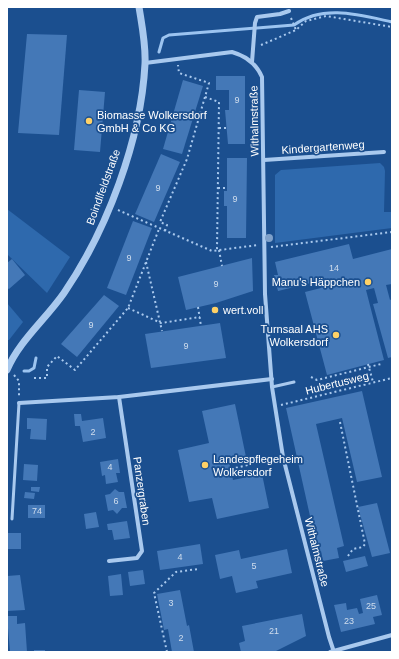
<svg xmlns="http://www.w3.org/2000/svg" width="399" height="659" font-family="Arial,sans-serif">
<rect width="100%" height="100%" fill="#1b4f8f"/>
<!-- green -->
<g fill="#2e69ad">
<polygon points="380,163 384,167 385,171 384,212 392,212 392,228 275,243 275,175 281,170"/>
<polygon points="7,209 70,257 47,293 7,254"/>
<polygon points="7,303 23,322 9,340 7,340"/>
</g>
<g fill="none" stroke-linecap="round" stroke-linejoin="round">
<!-- stream -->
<g stroke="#9cc4f0" stroke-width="3">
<path d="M159 52 163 38 169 35 294 25C323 4 360 15 392 22"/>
<polyline points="24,371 29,371 34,368 36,358"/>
</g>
</g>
<!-- building -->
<g fill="#4478b7">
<polygon points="27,34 67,35 59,135 18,133"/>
<polygon points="216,76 245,76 245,144 228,144 225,110 229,110 229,90 216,90"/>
<polygon points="183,80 203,86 182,154 163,149"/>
<polygon points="79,90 105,92 100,152 74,150"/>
<polygon points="161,154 180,162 154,222 135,214"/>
<polygon points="227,158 247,158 246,238 227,238 227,206 224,206 224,191 227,191"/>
<polygon points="133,221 152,228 126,295 107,288"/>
<polygon points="349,244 353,259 392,249 392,284 386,285 390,300 392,299 392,357 388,358 373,304 378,303 374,288 366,290 384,360 327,375 305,292 321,288 319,281 278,291 274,275 278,275 275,262"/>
<polygon points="252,258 253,291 216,303 186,310 178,277"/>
<polygon points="12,259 25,275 9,289 7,288 7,263"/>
<polygon points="104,295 119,306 77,357 61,344"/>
<polygon points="220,323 226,358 151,368 145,334"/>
<polygon points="362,391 382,477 357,482 342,418 316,424 344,546 337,548 339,558 323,561 321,551 318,552 286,408"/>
<polygon points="235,404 246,457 232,460 232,457 228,457 233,480 262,474 269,508 217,519 212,498 189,502 178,450 209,443 202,411"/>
<polygon points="74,414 81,414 82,421 103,418 106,438 83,442 80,426 75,426"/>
<polygon points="27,418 47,419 46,440 30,439 31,429 27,429"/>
<polygon points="118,459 120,473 116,473 118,482 106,484 105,475 102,476 100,462"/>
<polygon points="24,464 38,465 37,481 23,480"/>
<polygon points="31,487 40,487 39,492 31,491"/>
<polygon points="115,489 119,492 124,492 127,508 122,508 117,514 113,510 108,511 105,495 110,494"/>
<polygon points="25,492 35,493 34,499 24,498"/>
<polygon points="377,503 390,553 372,557 358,507"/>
<rect x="28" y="505" width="17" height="13"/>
<polygon points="96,512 99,527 86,529 84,514"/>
<polygon points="127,521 130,538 114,540 112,530 108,530 107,524"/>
<rect x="7" y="533" width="14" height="16"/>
<polygon points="200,544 203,564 160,570 157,551"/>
<polygon points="287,549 292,573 256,581 258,588 236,593 232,576 220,579 215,555 239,550 241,559"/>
<polygon points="365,556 368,566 346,572 343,561"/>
<polygon points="143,570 145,584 130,586 128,572"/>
<polygon points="121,574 123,595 110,596 108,576"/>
<polygon points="20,575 25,610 7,611 7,576"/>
<polygon points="180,590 187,626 189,625 194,652 172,652 168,629 164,630 157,594"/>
<polygon points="377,595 382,615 373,617 375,624 341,632 334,605 346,603 347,610 357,608 359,614 363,613 360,599"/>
<polygon points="302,614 306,636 274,652 241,652 239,643 245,641 242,626"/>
<polygon points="7,616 17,616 17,624 25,623 27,652 10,652"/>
<rect x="34" y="650" width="11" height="2"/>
</g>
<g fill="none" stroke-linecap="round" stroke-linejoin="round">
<!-- path -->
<g stroke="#a9c9ee" stroke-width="2" stroke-dasharray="2 3" stroke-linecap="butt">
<polyline points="291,18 296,30"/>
<polyline points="261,45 296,30 306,21 326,16 392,27"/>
<polyline points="205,97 219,102 217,250"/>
<polyline points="219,128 227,128 227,126"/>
<polyline points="218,188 225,188 225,191"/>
<polyline points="118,210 212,251 258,245"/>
<polyline points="165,231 167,225 160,222 187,159 209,83 179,73 178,65"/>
<polyline points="271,247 392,232"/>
<polyline points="219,250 222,266"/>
<polyline points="146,262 162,331"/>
<polyline points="198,307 201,326"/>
<polyline points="128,308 161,323 200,317"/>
<polyline points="368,364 373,382"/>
<polyline points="14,375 19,381 19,397"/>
<polyline points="311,377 317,380 381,364"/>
<polyline points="34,378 47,378 47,367 57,356 75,370 128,308 159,229"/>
<polyline points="281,405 392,378"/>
<polyline points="340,422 365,544 363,547 353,549 348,556"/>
<polyline points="231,469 252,464"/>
<polyline points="167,652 154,593 176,572 198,569"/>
</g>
<!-- service -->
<g stroke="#a9c9ee" stroke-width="3">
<polyline points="272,387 294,382"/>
<polyline points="12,519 19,403"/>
</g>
<!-- minor -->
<g stroke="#a9c9ee" stroke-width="4">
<polyline points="252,62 255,23 257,17 280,14 289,11"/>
<path d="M145 63 232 52C246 56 256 63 262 77L265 294 272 387 283 457 329 637 334 652"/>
<polyline points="264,160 384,152"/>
<polyline points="19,403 119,397 272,379"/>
<polyline points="109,561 137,558 142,551 119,397"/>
<polyline points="330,652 392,635"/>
</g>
<!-- tertiary -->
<path stroke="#a9c9ee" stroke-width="7" d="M7 370C19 341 46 319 64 293 107 230 141 140 145 64 146 45 142 26 139 7"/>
</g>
<!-- trees -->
<circle fill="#7ea0ca" cx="269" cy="238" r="4"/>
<!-- markers -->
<g fill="#ffd166" stroke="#1b4f8f" stroke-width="1.5">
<circle cx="89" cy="121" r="4"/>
<circle cx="368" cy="282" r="4"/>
<circle cx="215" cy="310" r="4"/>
<circle cx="336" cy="335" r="4"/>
<circle cx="205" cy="465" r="4"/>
</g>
<g text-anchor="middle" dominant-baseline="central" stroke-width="3.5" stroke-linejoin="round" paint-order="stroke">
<!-- number labels -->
<g font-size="9" fill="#d0dded">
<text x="237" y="100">9</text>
<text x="158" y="188">9</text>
<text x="235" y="199">9</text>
<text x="129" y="258">9</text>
<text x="334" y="268">14</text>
<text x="216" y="284">9</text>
<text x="91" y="325">9</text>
<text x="186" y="346">9</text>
<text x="93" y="432">2</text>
<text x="110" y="467">4</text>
<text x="116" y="501">6</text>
<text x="37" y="511">74</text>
<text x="180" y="557">4</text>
<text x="254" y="566">5</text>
<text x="171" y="603">3</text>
<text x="371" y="606">25</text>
<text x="349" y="621">23</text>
<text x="274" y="631">21</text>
<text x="181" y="638">2</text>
</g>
<!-- poi labels -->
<g font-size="11" fill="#fff" stroke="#1b4f8f" text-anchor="start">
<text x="97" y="115">Biomasse Wolkersdorf<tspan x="97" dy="13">GmbH &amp; Co KG</tspan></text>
<text x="360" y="282" text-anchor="end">Manu's Häppchen</text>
<text x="223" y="310">wert.voll</text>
<text x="328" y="329" text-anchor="end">Turnsaal AHS<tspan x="328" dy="13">Wolkersdorf</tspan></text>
<text x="213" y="459">Landespflegeheim<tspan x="213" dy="13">Wolkersdorf</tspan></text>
</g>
<!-- street labels -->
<g font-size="11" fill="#fff" stroke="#1b4f8f">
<text transform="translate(254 121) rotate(-91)">Withalmstraße</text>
<text transform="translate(323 147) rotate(-4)">Kindergartenweg</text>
<text transform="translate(103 187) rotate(-70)">Boindlfeldstraße</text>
<text transform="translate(337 383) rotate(-14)">Hubertusweg</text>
<text transform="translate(142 491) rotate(82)">Panzergraben</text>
<text transform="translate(317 552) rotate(76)">Withalmstraße</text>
</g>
</g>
<!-- border -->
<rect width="399" height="659" fill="none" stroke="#ffffff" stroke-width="16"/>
</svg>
